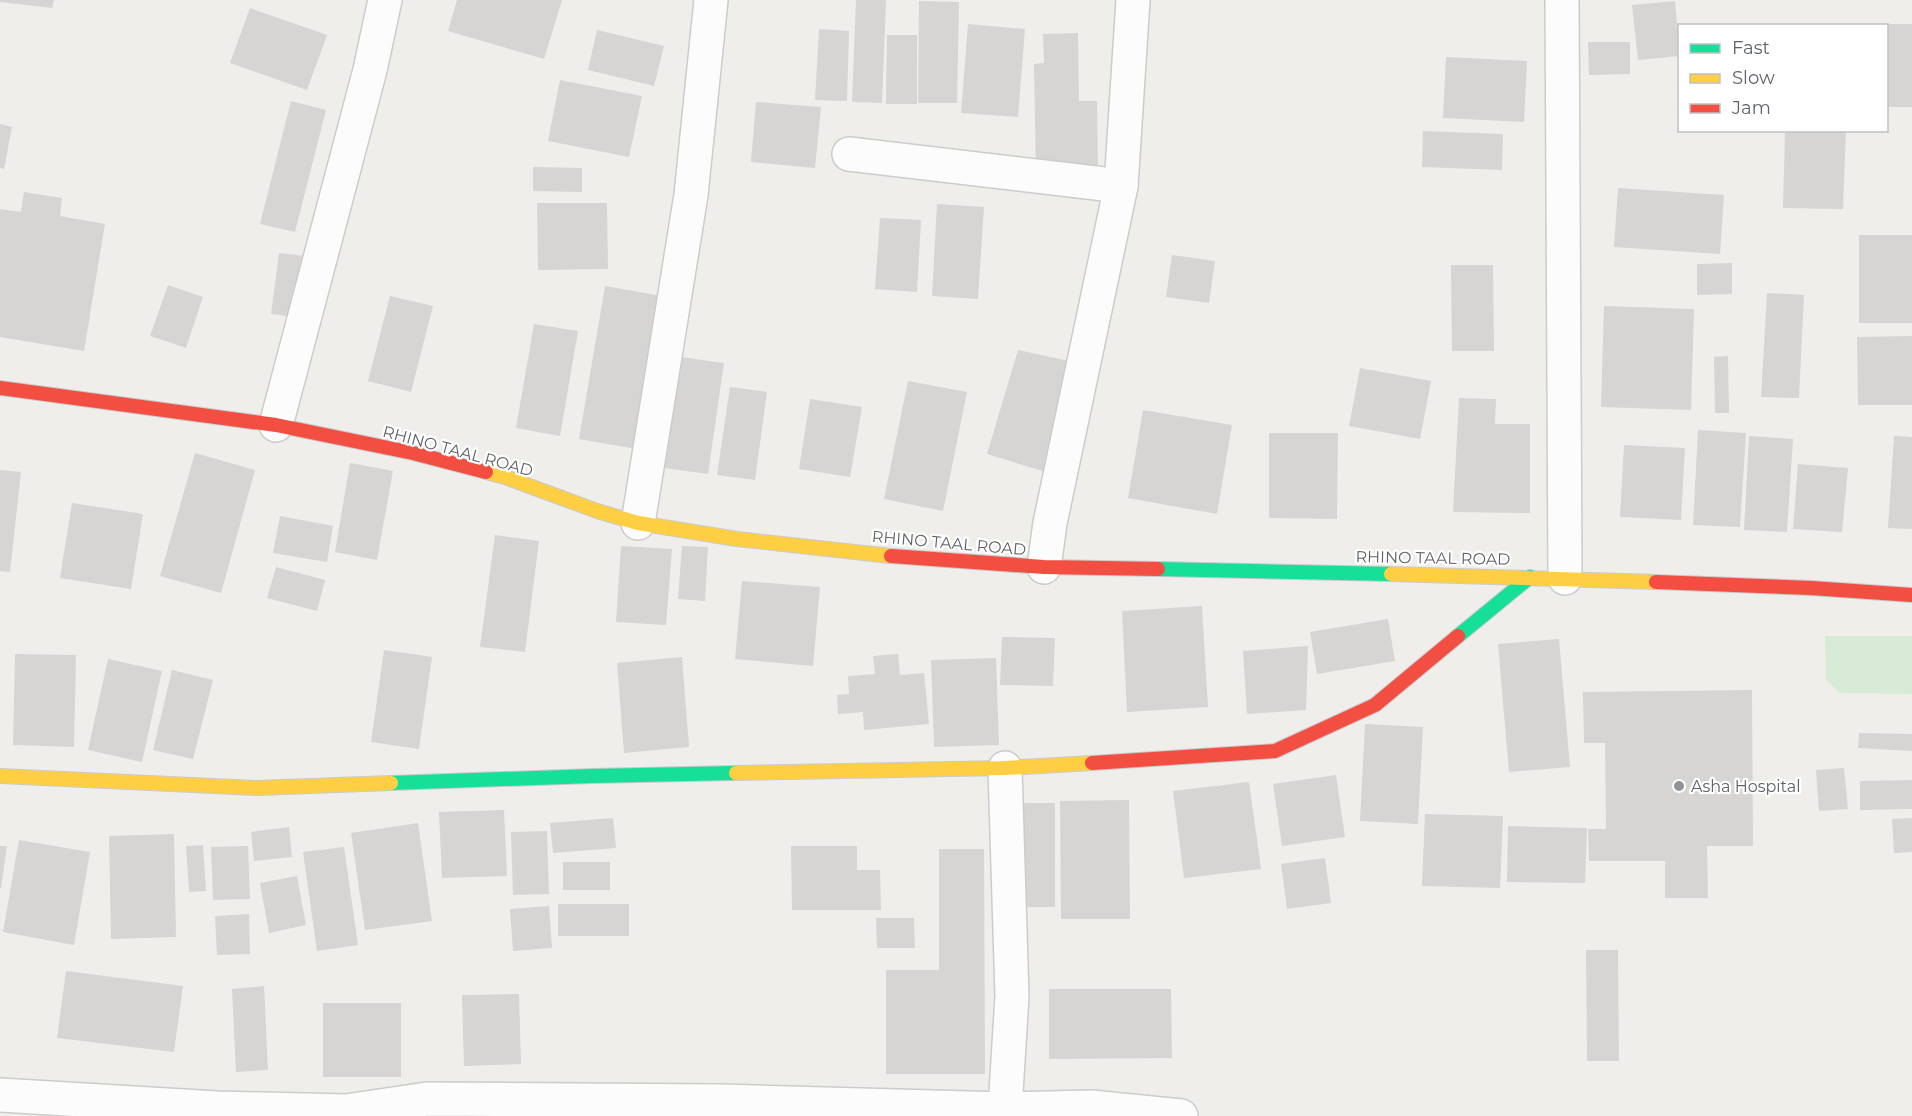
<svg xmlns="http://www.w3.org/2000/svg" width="1912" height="1116" font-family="Montserrat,sans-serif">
<rect width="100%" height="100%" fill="#efeeea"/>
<!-- green -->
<polygon fill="#d8ebd6" points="1825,636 1912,636 1912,694 1840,693 1826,680"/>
<!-- building -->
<g fill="#d6d5d3">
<polygon points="0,0 54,0 52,8 0,2"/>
<polygon points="457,0 562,0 544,59 448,31"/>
<polygon points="856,0 886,0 882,103 852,102"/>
<polygon points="919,1 959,2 957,103 918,103"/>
<polygon points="1675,1 1680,56 1638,60 1632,5"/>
<polygon points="250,8 327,35 307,90 230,63"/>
<polygon points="968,24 1025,29 1018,117 961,113"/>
<rect x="1886" y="24" width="26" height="83"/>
<polygon points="819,29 849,31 847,101 815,100"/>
<polygon points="597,30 664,46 654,86 588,70"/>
<polygon points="1078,33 1079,101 1097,101 1098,172 1036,174 1034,64 1044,63 1043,34"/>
<polygon points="887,35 917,35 917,104 886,104"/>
<polygon points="1588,42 1630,42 1630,74 1589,75"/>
<polygon points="1446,57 1527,61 1524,122 1443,118"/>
<polygon points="560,80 642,96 629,157 548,141"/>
<polygon points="291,101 326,110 295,232 260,224"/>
<polygon points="756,102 821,107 815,168 751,162"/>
<polygon points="0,124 12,127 4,169 0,168"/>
<polygon points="1785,130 1846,130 1843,209 1783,208"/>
<polygon points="1423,131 1503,134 1502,170 1422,167"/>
<polygon points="533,167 582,168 582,192 533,191"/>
<polygon points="1618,188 1724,195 1720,254 1614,247"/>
<polygon points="24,192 62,198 60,216 105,224 84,351 0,337 0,209 21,212"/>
<polygon points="537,203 607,203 608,269 538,270"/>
<polygon points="937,204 984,207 978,299 932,296"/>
<polygon points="880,218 921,220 917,292 875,289"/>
<rect x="1859" y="235" width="53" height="88"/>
<polygon points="279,253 304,256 296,317 271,314"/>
<polygon points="1172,255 1215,261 1209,303 1166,297"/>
<polygon points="1732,263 1732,294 1697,295 1697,264"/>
<polygon points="1451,265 1493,265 1494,351 1452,351"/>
<polygon points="168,285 203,297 186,348 150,336"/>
<polygon points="605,286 668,297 642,450 579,439"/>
<polygon points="1767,293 1804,295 1799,398 1761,397"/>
<polygon points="390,296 433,306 411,392 368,381"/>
<polygon points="1604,306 1694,309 1691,410 1601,407"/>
<polygon points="534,324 578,331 560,436 516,428"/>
<polygon points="1912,336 1912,405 1858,405 1857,337"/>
<polygon points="1018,350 1078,363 1049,473 987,454"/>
<polygon points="1728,356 1729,413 1715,413 1714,357"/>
<polygon points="681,357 724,363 708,474 665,468"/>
<polygon points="1360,368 1431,381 1420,439 1349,426"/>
<polygon points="908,381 967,392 943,511 884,499"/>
<polygon points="730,387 767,392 755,480 717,475"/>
<polygon points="1459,398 1496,399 1495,424 1530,424 1530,513 1453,512"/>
<polygon points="810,399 862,407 850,477 799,469"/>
<polygon points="1143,410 1232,425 1217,514 1128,498"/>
<polygon points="1698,430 1746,433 1740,527 1693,525"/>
<polygon points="1269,433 1338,433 1337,519 1269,518"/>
<polygon points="1749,436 1793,439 1787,532 1744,530"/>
<polygon points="1894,436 1912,437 1912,529 1888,528"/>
<polygon points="1624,445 1685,448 1681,520 1620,517"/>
<polygon points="195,453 255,470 221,593 160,576"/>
<polygon points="350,463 393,471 377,560 335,552"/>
<polygon points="1798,464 1848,468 1842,532 1793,529"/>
<polygon points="0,470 21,472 10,572 0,571"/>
<polygon points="72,503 143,514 131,589 60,578"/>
<polygon points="280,516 333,526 327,562 273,553"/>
<polygon points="495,535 539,541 525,652 480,647"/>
<polygon points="621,546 672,549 666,625 616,622"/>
<polygon points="682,546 708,547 705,601 678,599"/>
<polygon points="276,567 325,580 317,611 267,598"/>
<polygon points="742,581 820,587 813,666 735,659"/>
<polygon points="1202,606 1208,707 1127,712 1122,611"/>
<polygon points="1388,619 1395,661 1317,674 1310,632"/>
<polygon points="1002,637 1055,638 1053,686 1000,685"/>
<polygon points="1559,639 1570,767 1509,772 1498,644"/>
<polygon points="1308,646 1306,710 1247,714 1243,651"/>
<polygon points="384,650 432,657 419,749 371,742"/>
<polygon points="15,654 76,655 74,747 13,745"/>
<polygon points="898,654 900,675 924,673 929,724 864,730 863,712 838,714 837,695 849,694 848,676 875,674 873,656"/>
<polygon points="682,657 689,747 624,753 617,663"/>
<polygon points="996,658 999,745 934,747 931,660"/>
<polygon points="108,659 162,671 142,762 88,750"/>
<polygon points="172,670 213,680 193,759 153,750"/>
<polygon points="1752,690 1753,846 1707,846 1708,898 1665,898 1665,861 1589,861 1588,829 1606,829 1605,743 1584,743 1583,692"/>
<polygon points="1365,724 1423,727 1418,824 1360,821"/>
<polygon points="1859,733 1912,734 1912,751 1858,748"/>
<polygon points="1844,768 1848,809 1819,811 1816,770"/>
<polygon points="1336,775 1345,837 1282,846 1273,784"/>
<polygon points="1912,780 1912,809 1860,810 1860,781"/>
<polygon points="1249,782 1261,869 1184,878 1173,791"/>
<polygon points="1129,800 1130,919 1061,919 1060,801"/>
<rect x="1014" y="803" width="41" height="104"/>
<polygon points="504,810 507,876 442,878 439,812"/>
<polygon points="1425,814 1503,816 1500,888 1422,886"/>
<polygon points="613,818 616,848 553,853 550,823"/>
<polygon points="1912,818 1912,852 1894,853 1892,819"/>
<polygon points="418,823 432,921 365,930 351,833"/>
<polygon points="1508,826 1587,828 1585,883 1507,882"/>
<polygon points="289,827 292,857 254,861 251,832"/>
<polygon points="547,831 549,894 513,895 511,832"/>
<polygon points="174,834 176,937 111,939 109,836"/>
<polygon points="19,840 90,852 74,945 3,932"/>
<polygon points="203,845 206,891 189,892 186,846"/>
<polygon points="0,846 7,846 1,888 0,888"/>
<polygon points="248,846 250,899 213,900 211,847"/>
<polygon points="791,846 857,846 857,870 880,870 881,910 792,910"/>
<polygon points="344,847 358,945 317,951 303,852"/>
<polygon points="939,849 984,849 985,1074 886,1074 886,970 939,970"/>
<polygon points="1325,858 1331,903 1287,909 1281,864"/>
<rect x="563" y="862" width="47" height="28"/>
<polygon points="297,876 306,925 269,933 260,883"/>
<rect x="558" y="904" width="71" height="32"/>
<polygon points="549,906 552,948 513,951 510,909"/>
<polygon points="249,914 250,954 217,955 215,916"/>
<polygon points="876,918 914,918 915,948 877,948"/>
<polygon points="1586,950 1618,950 1619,1061 1587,1061"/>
<polygon points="66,971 183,986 174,1052 57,1038"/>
<polygon points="264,986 268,1070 236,1072 232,989"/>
<polygon points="1049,989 1171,989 1172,1058 1049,1059"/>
<polygon points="519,994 521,1064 464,1066 462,995"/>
<rect x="323" y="1003" width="78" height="74"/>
</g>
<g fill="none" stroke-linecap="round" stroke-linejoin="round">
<!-- street casing -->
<g stroke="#cbcccc" stroke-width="36">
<g id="street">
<polyline points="1562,0 1565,578"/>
<polyline points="849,154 1121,186"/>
<polyline points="276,425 370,70 385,0"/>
<polyline points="638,523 691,195 711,0"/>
<polyline points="1044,567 1050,523 1121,186 1133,0"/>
<polyline points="1005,768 1012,996 1005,1109"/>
<polyline points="0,1095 217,1108 346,1111 427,1099 721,1101 1005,1109 1091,1107 1181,1116"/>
</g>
</g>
<!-- fast casing -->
<g stroke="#cacacb" stroke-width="16">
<g id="fast">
<polyline points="1158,569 1391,574"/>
<polyline points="1458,636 1530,577"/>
<polyline points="391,783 592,776 736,773"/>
</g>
</g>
<!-- slow casing -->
<g stroke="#cacacb" stroke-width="16">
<g id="slow">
<polyline points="486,472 505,477 597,511 638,523 737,539 891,556"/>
<polyline points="1391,574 1656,582"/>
<polyline points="736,773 1005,768 1092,763"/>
<polyline points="0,776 257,788 391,783"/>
</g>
</g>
<!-- jam casing -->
<g stroke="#cacacb" stroke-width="16">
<g id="jam">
<polyline points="0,388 276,425 413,453 486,472"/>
<polyline points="891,556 1044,567 1158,569"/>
<polyline points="1656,582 1811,588 1912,595"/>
<polyline points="1092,763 1275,751 1375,705 1458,636"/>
</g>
</g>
<!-- street -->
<use href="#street" stroke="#fdfcfc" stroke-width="33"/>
<!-- fast -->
<use href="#fast" stroke="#16e098" stroke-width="14"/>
<!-- slow -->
<use href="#slow" stroke="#ffcf43" stroke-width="14"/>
<!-- jam -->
<use href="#jam" stroke="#f24e42" stroke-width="14"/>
</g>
<!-- markers -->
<circle fill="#919496" stroke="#fff" stroke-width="2" cx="1679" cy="786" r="6"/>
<g text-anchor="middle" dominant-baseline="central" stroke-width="4.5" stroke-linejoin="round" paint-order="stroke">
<!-- street labels -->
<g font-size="16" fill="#5f6368" stroke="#fff">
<text transform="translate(458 451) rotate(15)">RHINO TAAL ROAD</text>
<text transform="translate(949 543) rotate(5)">RHINO TAAL ROAD</text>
<text transform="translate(1433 558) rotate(1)">RHINO TAAL ROAD</text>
</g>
<!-- poi labels -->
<g font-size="16" fill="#5f6368" stroke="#fff" text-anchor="start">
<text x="1691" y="786">Asha Hospital</text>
</g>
</g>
<!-- legend -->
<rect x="1678" y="24" width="210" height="108" fill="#ffffff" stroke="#bfc1c3" stroke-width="1.5"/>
<rect x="1690" y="44" width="30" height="9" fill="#16e098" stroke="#bfc1c3" stroke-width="1.5"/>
<text x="1732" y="54" font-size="18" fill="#5f6368">Fast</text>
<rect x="1690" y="74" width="30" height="9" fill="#ffcf43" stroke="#bfc1c3" stroke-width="1.5"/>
<text x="1732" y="84" font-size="18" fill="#5f6368">Slow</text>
<rect x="1690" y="104" width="30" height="9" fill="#f24e42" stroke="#bfc1c3" stroke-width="1.5"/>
<text x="1732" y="114" font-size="18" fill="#5f6368">Jam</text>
</svg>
